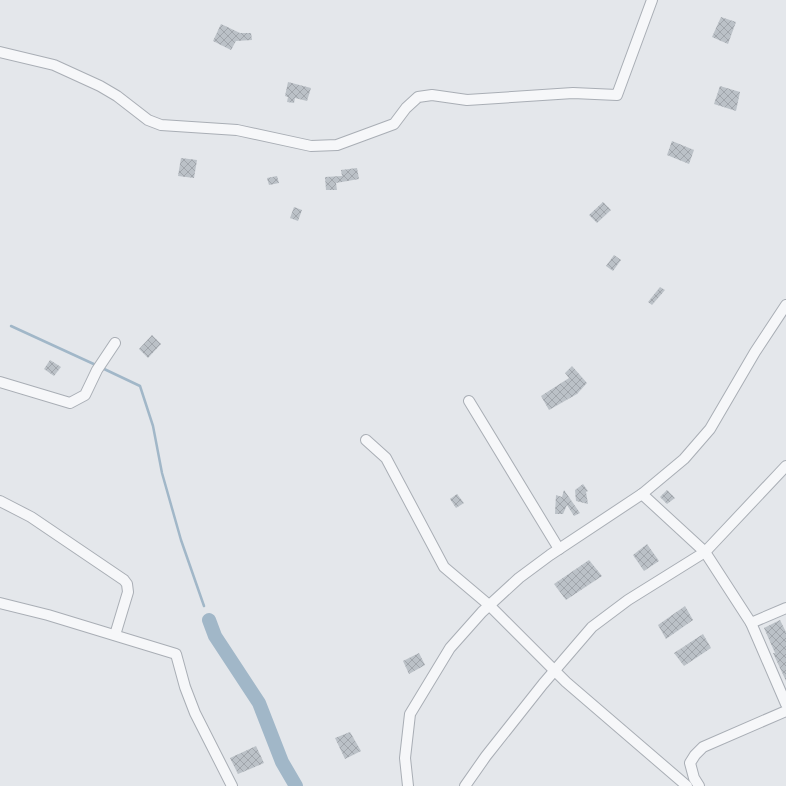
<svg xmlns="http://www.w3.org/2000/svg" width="786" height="786" font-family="Jost,sans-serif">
<defs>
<pattern id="building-cross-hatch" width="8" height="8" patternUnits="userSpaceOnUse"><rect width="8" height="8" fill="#bbc1c7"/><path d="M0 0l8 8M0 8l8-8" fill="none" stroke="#a1a6ac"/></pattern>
</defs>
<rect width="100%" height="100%" fill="#e4e7eb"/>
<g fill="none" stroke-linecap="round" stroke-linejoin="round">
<!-- stream -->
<g stroke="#a1b7c8" stroke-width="2.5">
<polyline points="11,326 98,366"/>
<polyline points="102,368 140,386 153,426 162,473 181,540 204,606"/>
</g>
<!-- river -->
<polyline stroke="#a1b7c8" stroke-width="14" points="209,620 215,636 259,703 282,762 296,786"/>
</g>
<!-- building -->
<g fill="url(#building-cross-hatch)">
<polygon points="721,17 736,22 728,44 712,37"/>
<polygon points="221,24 240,33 251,33 252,40 236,41 231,50 213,41"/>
<polygon points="288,82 311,88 307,101 295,98 294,103 287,102 288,97 285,96"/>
<polygon points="720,86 740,92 736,111 714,104"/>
<polygon points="672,141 694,150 689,164 667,155"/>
<polygon points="181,158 197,160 194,178 178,176"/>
<polygon points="357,168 359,179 336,183 337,190 326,190 325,177 342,176 341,170"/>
<polygon points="277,176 279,183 269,185 267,178"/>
<polygon points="603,202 611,210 597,223 589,215"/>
<polygon points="294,207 302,210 298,221 290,218"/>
<polygon points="614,255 621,260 613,271 606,266"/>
<polygon points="660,287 665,290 652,305 648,302"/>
<polygon points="152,335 161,344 148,358 139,349"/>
<polygon points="50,360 61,367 54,376 44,369"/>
<polygon points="572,366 587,383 577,394 549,410 541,396 569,378 565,373"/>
<polygon points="583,484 588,491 586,492 588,504 576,501 575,490"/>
<polygon points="564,490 580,513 574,516 567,505 563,514 555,514 556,495 562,497"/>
<polygon points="667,490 675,498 667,504 660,497"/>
<polygon points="457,494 464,503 456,508 450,499"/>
<polygon points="647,544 659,561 644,571 633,555"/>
<polygon points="589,560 602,576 566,600 554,584"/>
<polygon points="685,606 693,620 666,639 658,625"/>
<polygon points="780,620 786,632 786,681 773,653 775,653 764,628"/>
<polygon points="703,634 711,648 684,666 674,653"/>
<polygon points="419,653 425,665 409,674 403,661"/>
<polygon points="350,732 361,751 345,759 335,738"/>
<polygon points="256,746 264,763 238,774 230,758"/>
</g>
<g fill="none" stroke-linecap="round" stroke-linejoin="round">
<!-- minor casing -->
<g stroke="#a9aeb5" stroke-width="12">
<g id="minor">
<polyline points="0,52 54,65 100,86 117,96 148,120 161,125 237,130 311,146 337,145 394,124 406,108 418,97 432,95 467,100 573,93 617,95 652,0"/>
<polyline points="0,382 70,403 85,395 97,370 115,343"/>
<polyline points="469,401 559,549"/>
<polyline points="366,440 386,458 444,567 489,605 566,682 687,786"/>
<polyline points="642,494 705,552 751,623 786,704"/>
<polyline points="0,501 31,517 124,580 127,584 128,592 115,635"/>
<polyline points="0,603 48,615 176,654 185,687 195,713 232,786"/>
<polyline points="751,623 786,608"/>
<polyline points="408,786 405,758 410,714 450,648 482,612 519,578 550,555 642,494 684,459 710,429 755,352 786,305"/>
<polyline points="465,786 486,756 543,684 592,627 628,600 705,552 786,466"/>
<polyline points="699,786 694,778 690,763 695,755 703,747 786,711"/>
</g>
</g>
<!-- minor -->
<use href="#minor" stroke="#f6f7f9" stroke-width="10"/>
</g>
</svg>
